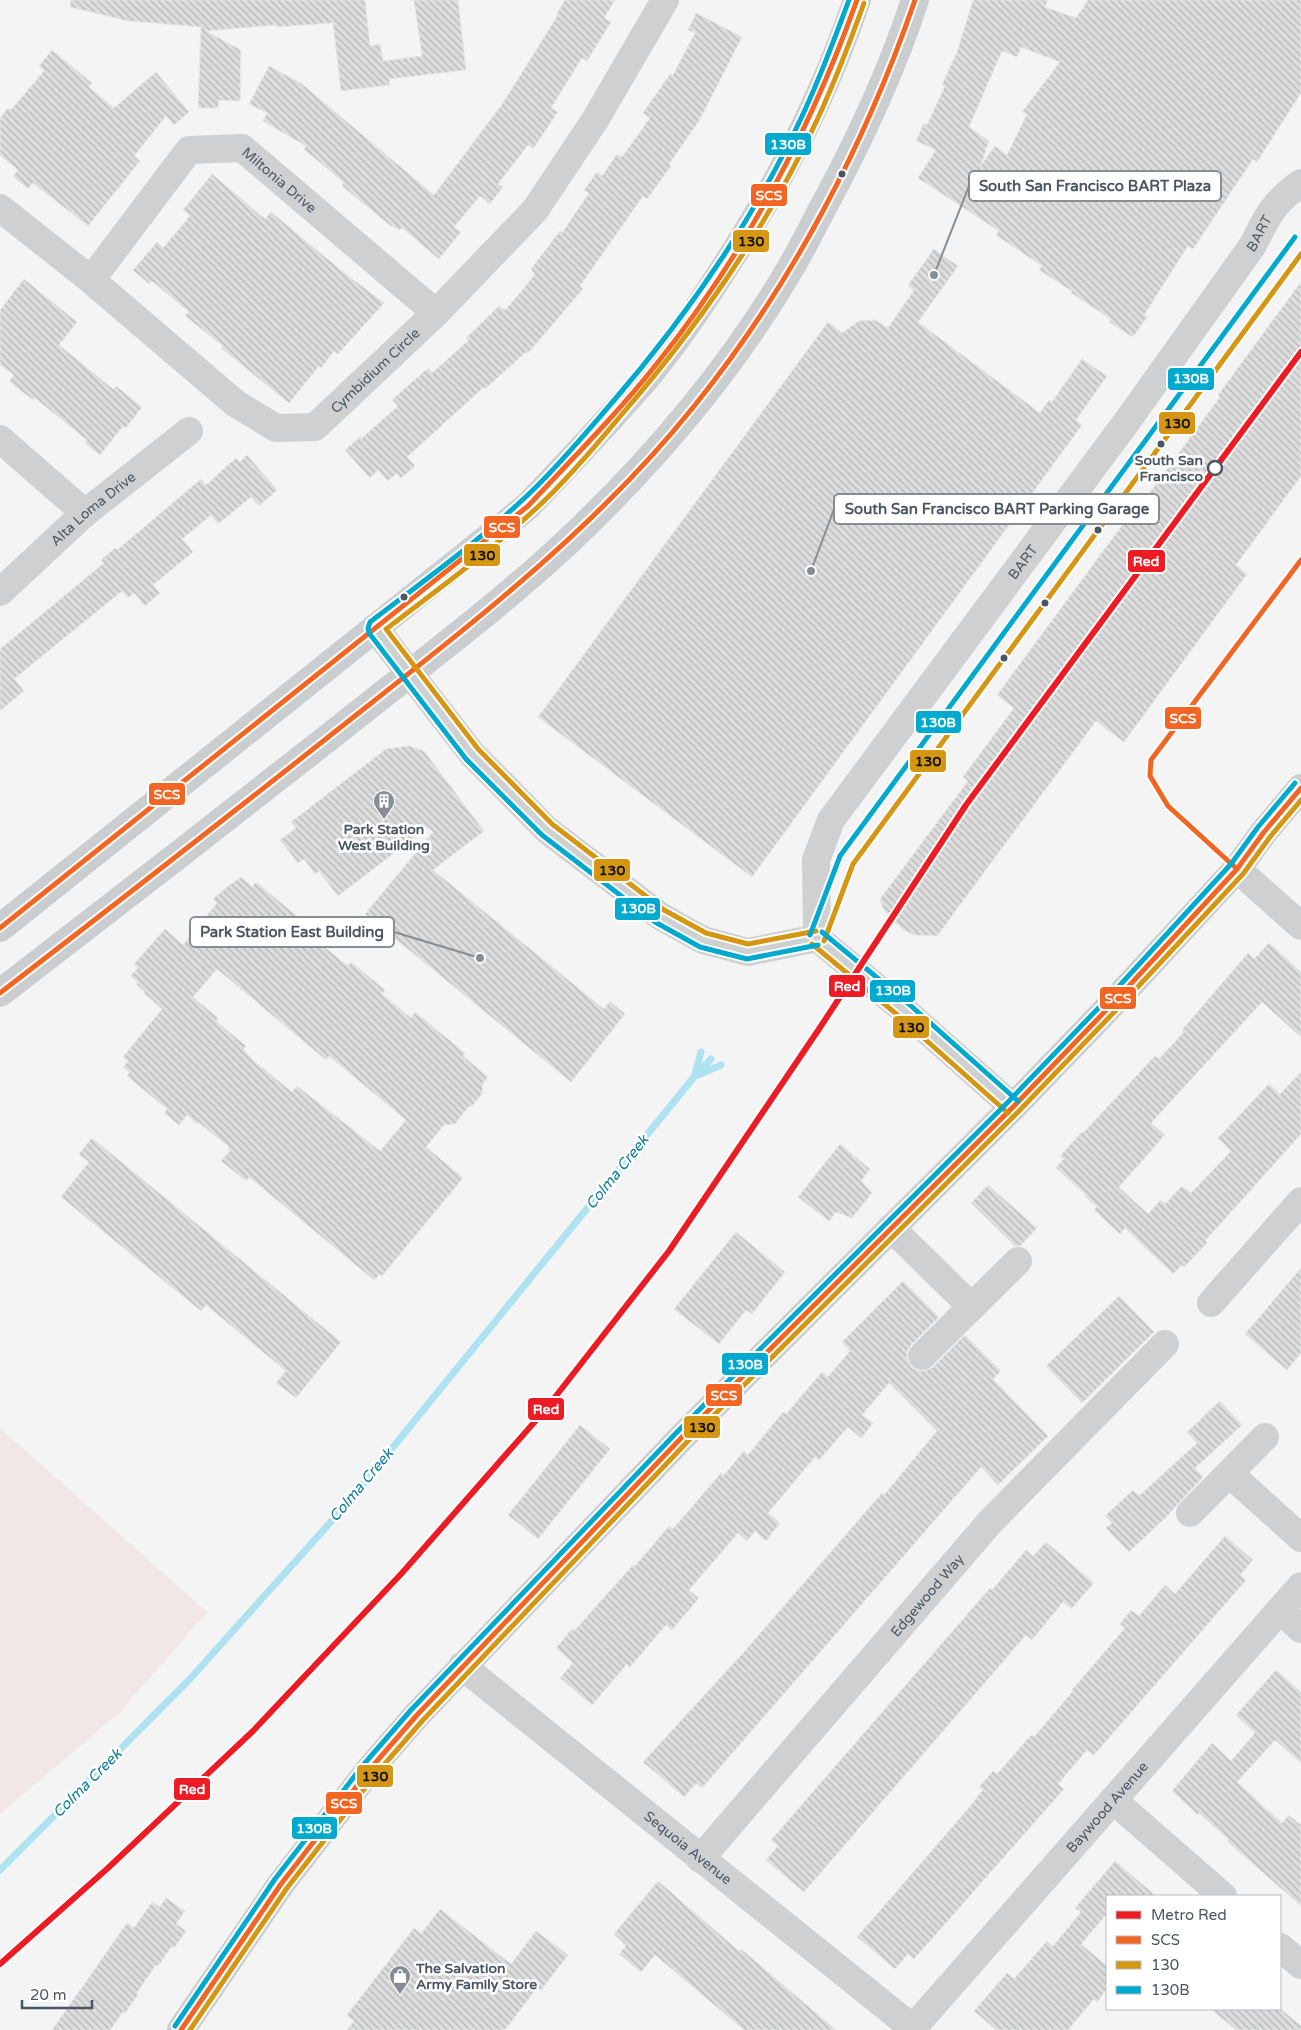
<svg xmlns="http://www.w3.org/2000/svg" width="1301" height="2030" font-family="'Varela Round',sans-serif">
<defs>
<pattern id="building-back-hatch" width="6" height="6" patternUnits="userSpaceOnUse" patternTransform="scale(1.25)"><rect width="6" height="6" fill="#ddddde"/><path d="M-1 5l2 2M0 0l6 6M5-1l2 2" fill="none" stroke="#b5b6b7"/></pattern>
</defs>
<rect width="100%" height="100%" fill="#f4f4f4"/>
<!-- medical -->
<polygon fill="#f1e7e6" points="0,1428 207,1612 120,1712 0,1814"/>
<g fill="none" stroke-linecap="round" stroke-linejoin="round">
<!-- stream -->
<g stroke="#aee2f0" stroke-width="7">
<polyline points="695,1074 701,1052"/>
<polyline points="698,1075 721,1065"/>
<polyline points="0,1870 189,1680 346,1505 694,1077 711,1059"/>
</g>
</g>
<!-- building -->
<g fill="url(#building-back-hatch)" stroke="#e5e6e7" fill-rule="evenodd">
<polygon points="71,0 365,0 370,46 380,44 383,61 422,56 414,0 458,0 466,70 389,79 390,85 341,91 333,23 276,27 276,25 206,31 241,50 240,101 219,100 218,108 198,108 201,27 129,21 70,7"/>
<polygon points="565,0 615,0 604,18 611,22 587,61 582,58 551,108 558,112 543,134 533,149 528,145 498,184 503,187 490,204 480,196 454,227 461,232 439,259 402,228 399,230 393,226 392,227 342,186 344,183 304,149 306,146 263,121 267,113 249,104 269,66 302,84 434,195 503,103 558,15 557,14"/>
<path d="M973 0H1048L1045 7 1076 18 1088 0H1301V93L1257 162 1253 159 1193 249 1188 246 1144 315 1147 317 1133 337 1109 322 1111 319 1071 293 1072 291 1039 270 1042 266 996 235 999 231 918 178 936 150 916 141 924 123 927 125 945 86 942 85 957 52ZM1021 47 1060 62 1022 112 1027 114 1007 155 995 146 981 165 989 141 969 127 1002 51 1017 57Z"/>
<polygon points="696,13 742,37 699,121 669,164 671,166 647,199 643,196 580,286 583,289 528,353 526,352 485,389 484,387 407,457 415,466 401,478 397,473 388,481 378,470 370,478 345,450 360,437 361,439 398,406 392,400 428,368 432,373 469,340 466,338 499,306 505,310 520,293 535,274 531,269 560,231 562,233 589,193 584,190 597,172 602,176 617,154 622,157 650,118 643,113 670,74 673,75 695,33 688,30"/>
<polygon points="52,50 92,83 89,87 114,108 156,72 189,112 174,125 166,116 134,156 140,161 88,226 33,183 28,189 13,176 18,170 0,155 0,118 8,108 11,110 44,71 39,66"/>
<polygon points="212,174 265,219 271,212 342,271 384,303 338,354 334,351 321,368 319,366 289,403 221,348 223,346 185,316 189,312 152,281 149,284 133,270 157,242 163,248 190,216 183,210"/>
<polygon points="934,249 958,266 918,322 1040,413 1049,400 1052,402 1082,359 1107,376 1076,420 1082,425 752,877 538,717 828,322 842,333 859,321 875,320 888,328 914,290 908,285"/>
<polygon points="24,279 77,322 59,345 113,389 116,386 142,407 126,428 123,426 100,455 85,443 87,440 35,398 33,400 9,381 14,375 0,365 0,310"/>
<polygon points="1301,282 1301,476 1236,565 1247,574 1124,742 1096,721 937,936 915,935 904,930 891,919 883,908 880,899 968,781 963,777 1014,708 997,695 1132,512 1134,514 1220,397 1218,395"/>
<polygon points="247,455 277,490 259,506 251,497 218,524 211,515 182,539 193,552 153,585 160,593 145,606 134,593 128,598 122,591 14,679 24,691 0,711 0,649 104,563 101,560 115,548 117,550 201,479 206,485 236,458 240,462"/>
<polygon points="409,746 424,751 484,831 433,870 604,1009 610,1001 625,1014 571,1082 365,914 433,832 428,827 338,896 319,871 315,874 304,859 298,863 280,840 296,828 291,822 386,749"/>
<path d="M241 877 252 887 256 882 321 936 317 941 348 966 351 962 385 990 382 994 411 1018 415 1012 465 1053 463 1056 488 1077 483 1083 482 1094 472 1106 468 1107 455 1124 444 1125 426 1147 463 1178 382 1276 380 1274 374 1280 249 1177 246 1181 221 1161 230 1151 228 1149 229 1147 198 1122 197 1124 187 1115 179 1125 164 1113 167 1109 127 1076 130 1072 123 1067 128 1061 123 1057 162 1009 144 993 145 992 136 984 138 982 130 976 138 968 134 964 165 929 183 945 217 903 213 899 231 884ZM217 969 326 1060 329 1056 406 1120 380 1151 297 1086 292 1092 253 1060 243 1049 246 1046 216 1021 218 1018 193 997Z"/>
<polygon points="1269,943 1301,972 1301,1037 1262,1002 1151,1123 1165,1135 1119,1187 1148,1214 1161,1200 1165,1204 1182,1186 1191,1193 1231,1151 1218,1138 1269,1084 1280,1094 1301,1072 1301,1134 1205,1241 1207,1243 1184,1267 1182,1265 1173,1274 1125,1228 1120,1234 1094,1210 1097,1207 1085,1196 1086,1195 1056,1168 1064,1159 1060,1156 1082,1132 1083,1133 1155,1056 1159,1059 1184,1032 1182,1030 1248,953 1254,959"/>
<polygon points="92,1138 341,1342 296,1398 276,1383 286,1371 206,1305 201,1311 61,1197 89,1162 79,1154"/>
<polygon points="840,1144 870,1169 861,1181 872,1193 852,1218 836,1212 829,1221 798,1197"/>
<polygon points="988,1185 1037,1228 1020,1246 1015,1246 971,1203"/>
<polygon points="736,1232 785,1272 752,1314 746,1310 719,1344 674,1309"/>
<polygon points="1301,1268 1301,1353 1287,1370 1245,1334"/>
<polygon points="903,1281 939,1317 911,1345 907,1351 907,1359 911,1367 918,1371 925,1371 933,1367 965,1335 1001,1371 993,1379 1048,1436 998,1485 981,1467 702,1788 696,1783 684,1797 643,1762 743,1653 882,1493 884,1495 937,1431 889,1383 862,1415 873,1423 861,1438 848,1427 819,1460 815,1457 768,1513 780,1523 766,1541 755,1531 747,1541 738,1533 689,1590 699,1598 672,1630 666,1625 630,1667 627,1664 592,1705 560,1678 573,1663 556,1648 572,1629 574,1631 633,1565 635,1566 669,1526 673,1529 721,1473 724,1475 744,1451 748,1455 783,1412 786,1414 822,1372 828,1377 850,1351 842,1342"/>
<polygon points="1119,1296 1154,1332 1082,1403 1046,1366"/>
<polygon points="1220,1401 1242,1425 1195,1468 1203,1477 1166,1517 1129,1552 1106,1528 1112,1523 1105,1516 1133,1490 1139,1496 1197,1443 1187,1432"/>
<polygon points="580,1425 610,1449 538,1539 508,1515"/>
<polygon points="1225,1536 1253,1560 1240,1575 1246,1580 1094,1755 1087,1750 1058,1784 1064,1789 914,1959 908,1954 895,1969 857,1937 967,1810 983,1790 979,1787 993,1771 997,1774 1031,1735 1034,1737 1073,1691 1072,1690 1125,1628 1120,1624 1131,1610 1139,1616 1165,1585 1175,1594"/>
<polygon points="1046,1542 1094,1583 1071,1609 1063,1602 1032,1640 1026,1635 804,1892 766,1860 778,1846 771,1840 990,1588 992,1590 1026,1550 1033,1556"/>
<polygon points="1276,1670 1301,1692 1301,1763 1275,1740 1237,1782 1282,1823 1289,1815 1301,1825 1301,1906 1227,1841 1229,1840 1199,1813 1198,1815 1172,1791 1212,1743 1231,1761 1255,1733 1236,1715"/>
<polygon points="1115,1861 1156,1896 1107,1896 1107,1914 1081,1944 1107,1966 1107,1989 1097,2002 1094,1999 1068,2030 996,2030 974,2011 1007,1973 1014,1979 1047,1941 1053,1946 1081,1912 1075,1908"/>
<polygon points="658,1881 739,1951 741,1949 836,2030 744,2030 655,1955 641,1972 619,1954 626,1946 614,1934"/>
<polygon points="166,1898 185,1911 176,1924 186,1931 174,1948 172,1946 158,1966 156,1965 136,1994 138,1995 125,2013 123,2012 110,2030 52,2030 127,1923 134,1928 152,1902 160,1907"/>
<polygon points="440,1909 511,1964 536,1931 568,1955 541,1990 537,1988 505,2030 347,2030 354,2021 347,2015 414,1928 421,1934"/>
<polygon points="1211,2009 1281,2009 1301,2026 1301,2030 1236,2030"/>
</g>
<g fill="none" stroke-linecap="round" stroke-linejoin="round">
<!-- minor -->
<g stroke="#ced0d2" stroke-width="28">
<path id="s1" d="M0 208 91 280 235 403 276 428 315 427 436 313 535 210 595 120 665 0"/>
<path id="s2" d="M91 280 189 150 242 148 436 313"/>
<polyline points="0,439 85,513"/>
<path id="s3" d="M0 592 85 513 189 431"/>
<polyline points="375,628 472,754 502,784 547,830 660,916 703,940 748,952 817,938"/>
<polyline points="1237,869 1301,926"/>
<path id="s4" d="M1013 1107 905 1011 817 938 816 860 831 820 1128 420 1253 245C1267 216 1274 202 1301 183"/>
<polyline points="891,1228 972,1307"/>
<polyline points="1211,1303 1301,1201"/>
<polyline points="922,1356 1018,1261"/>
<polyline points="1230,1474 1301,1538"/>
<polyline points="1190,1513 1265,1437"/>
<polyline points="1280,1610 1301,1629"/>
<path id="s5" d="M462 1666 915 2030"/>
<polyline points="1113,1800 1223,1896"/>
<path id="s6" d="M700 1859 990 1522 1165 1344"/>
<polyline points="1280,1947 1301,1965"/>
<path id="s7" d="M913 2028 1301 1586"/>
</g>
<!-- major -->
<g stroke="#caced1" stroke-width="28">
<path d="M0 928 528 506C568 464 608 422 646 378 675 343 701 305 725 267 779 184 825 94 857 0"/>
<path d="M0 993C112 907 222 821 333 734 414 669 503 604 578 532 659 454 733 366 790 269 803 247 814 224 826 202 861 137 892 70 915 0"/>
<polyline points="181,2030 281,1884 370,1769 417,1715 684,1435 1013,1107 1115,1001 1237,869 1264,832 1301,788"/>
</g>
<!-- bus-1 casing -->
<g stroke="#fff" stroke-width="9">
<g id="bus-1">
<polyline points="1237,869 1168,806 1150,776 1151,760 1301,560"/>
<path d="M0 928 528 506C571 460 616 415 655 366 743 257 810 131 857 0"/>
<path d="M0 993C122 899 244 804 365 708 483 615 601 523 695 405 791 286 865 145 915 0"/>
<polyline points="181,2030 281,1884 370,1769 417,1715 684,1435 1013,1107 1115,1001 1237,869 1264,832 1301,788"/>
</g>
</g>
<!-- bus-2 casing -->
<g stroke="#fff" stroke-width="9">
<g id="bus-2">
<path d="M816 931 748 944 706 933 664 910 552 824 478 749 386 629C439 589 493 549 542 503 571 475 597 444 623 413 700 324 768 226 818 118 835 81 850 42 864 3"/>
<polyline points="824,941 853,864 1301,254"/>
<polyline points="812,944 900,1017 1008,1113"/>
<polyline points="190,2030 287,1888 376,1774 423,1720 689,1440 1018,1112 1120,1006 1243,874 1270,837 1301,800"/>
</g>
</g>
<!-- bus-3 casing -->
<g stroke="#fff" stroke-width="9">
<g id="bus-3">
<polyline points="822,932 910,1005 1018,1101"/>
<polyline points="810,935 840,856 1295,237"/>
<path d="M818 945 747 959 700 947 655 922 542 835 466 759 369 633 368 628 370 622C425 580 482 539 532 491 560 464 585 434 610 405 687 316 755 218 804 112 821 75 835 38 849 0"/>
<polyline points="175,2026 275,1879 364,1764 411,1710 679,1430 1008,1102 1110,996 1231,864 1258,827 1295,783"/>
</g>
</g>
<!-- bus-1 -->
<use href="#bus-1" stroke="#f26522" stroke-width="5"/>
<!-- bus-2 -->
<use href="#bus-2" stroke="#d49613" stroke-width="5"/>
<!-- bus-3 -->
<use href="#bus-3" stroke="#00a9ce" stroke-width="5"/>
<!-- metro-1 casing -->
<g stroke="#fff" stroke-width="10">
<polyline id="metro-1" points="0,1964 108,1868 253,1731 402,1573 545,1410 669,1251 819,1029 966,805 1301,352"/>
</g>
<!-- metro-1 -->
<use href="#metro-1" stroke="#ed1c24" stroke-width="6"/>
</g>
<!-- icons -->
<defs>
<g id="building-pin" transform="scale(1.125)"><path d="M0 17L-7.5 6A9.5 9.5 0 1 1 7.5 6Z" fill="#868d94" stroke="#fff"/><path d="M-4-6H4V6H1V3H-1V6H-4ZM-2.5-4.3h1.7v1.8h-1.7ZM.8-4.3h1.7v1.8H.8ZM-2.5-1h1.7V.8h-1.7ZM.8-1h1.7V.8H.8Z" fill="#fff"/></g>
<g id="shop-pin" transform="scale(1.125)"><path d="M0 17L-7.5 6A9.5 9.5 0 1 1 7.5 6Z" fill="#868d94" stroke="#fff"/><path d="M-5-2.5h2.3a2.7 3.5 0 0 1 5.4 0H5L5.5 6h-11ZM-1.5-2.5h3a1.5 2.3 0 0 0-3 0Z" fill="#fff"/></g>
</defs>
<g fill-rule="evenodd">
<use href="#building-pin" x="384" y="801"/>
<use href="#shop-pin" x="400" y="1976"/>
</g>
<!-- markers -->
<g fill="#4a5661" stroke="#fff" stroke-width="2">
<circle cx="842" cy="174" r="4.5"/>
<circle cx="1161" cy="444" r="4.5"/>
<circle cx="1098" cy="530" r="4.5"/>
<circle cx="404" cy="597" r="4.5"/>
<circle cx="1045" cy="603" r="4.5"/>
<circle cx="1004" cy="658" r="4.5"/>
</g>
<circle fill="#fff" stroke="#4a5661" stroke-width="2.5" cx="1215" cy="468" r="7"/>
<g text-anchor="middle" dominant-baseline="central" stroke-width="5" stroke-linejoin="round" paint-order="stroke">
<!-- street labels -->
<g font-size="14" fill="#4a5661" stroke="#fff">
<text stroke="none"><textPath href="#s2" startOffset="265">Miltonia Drive</textPath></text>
<text stroke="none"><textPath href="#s4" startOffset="1106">BART</textPath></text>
<text stroke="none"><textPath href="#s1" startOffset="475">Cymbidium Circle</textPath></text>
<text stroke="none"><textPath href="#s3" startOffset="125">Alta Loma Drive</textPath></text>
<text stroke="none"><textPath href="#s4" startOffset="701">BART</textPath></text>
<text stroke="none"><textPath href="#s6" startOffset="348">Edgewood Way</textPath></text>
<text stroke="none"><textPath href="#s7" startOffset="294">Baywood Avenue</textPath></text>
<text stroke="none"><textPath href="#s5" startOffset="290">Sequoia Avenue</textPath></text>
</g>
<!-- stop labels -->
<g font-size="14" font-weight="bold" fill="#4a5661" stroke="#fff" text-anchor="end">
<text x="1203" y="460">South San<tspan x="1203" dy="16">Francisco</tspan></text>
</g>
<!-- poi labels -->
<g font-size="14" font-weight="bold" fill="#4a5661" stroke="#fff">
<text x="384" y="829">Park Station<tspan x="384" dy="16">West Building</tspan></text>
<text x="416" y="1968" text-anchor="start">The Salvation<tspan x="416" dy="16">Army Family Store</tspan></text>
</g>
<!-- water labels -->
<g font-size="15" font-style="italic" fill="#0c7c9b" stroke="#fff">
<text transform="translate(617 1172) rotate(-51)">Colma Creek</text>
<text transform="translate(361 1485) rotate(-50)">Colma Creek</text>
<text transform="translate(87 1783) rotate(-45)">Colma Creek</text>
</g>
</g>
<!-- callouts -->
<path fill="none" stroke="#868d94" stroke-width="2" d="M934 275L969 186M811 571L834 509M480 958L394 932"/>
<g fill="#868d94" stroke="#fff" stroke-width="2">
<circle cx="934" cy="275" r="5"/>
<circle cx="811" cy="571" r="5"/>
<circle cx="480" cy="958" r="5"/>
</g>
<g fill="#fff" stroke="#868d94" stroke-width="2">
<rect x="969" y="171" width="252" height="30" rx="5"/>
<rect x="834" y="494" width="325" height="30" rx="5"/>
<rect x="190" y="917" width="204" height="30" rx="5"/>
</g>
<g font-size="15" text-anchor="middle" font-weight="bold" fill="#4a5661">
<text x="1095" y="191">South San Francisco BART Plaza</text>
<text x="997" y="514">South San Francisco BART Parking Garage</text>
<text x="292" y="937">Park Station East Building</text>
</g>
<g stroke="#fff" stroke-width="2">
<rect x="764" y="132" width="48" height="24" rx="5" fill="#00a9ce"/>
<rect x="750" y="183" width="38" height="24" rx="5" fill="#f26522"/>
<rect x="732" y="229" width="38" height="24" rx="5" fill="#d49613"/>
<rect x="1167" y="367" width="48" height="24" rx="5" fill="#00a9ce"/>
<rect x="1158" y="411" width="38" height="24" rx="5" fill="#d49613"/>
<rect x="483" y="515" width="38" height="24" rx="5" fill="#f26522"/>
<rect x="463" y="543" width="38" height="24" rx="5" fill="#d49613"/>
<rect x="1127" y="549" width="39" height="24" rx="5" fill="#ed1c24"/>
<rect x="1164" y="706" width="38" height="24" rx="5" fill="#f26522"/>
<rect x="915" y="710" width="47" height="24" rx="5" fill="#00a9ce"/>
<rect x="909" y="749" width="38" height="24" rx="5" fill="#d49613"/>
<rect x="148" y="782" width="38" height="24" rx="5" fill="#f26522"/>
<rect x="593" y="858" width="38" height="24" rx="5" fill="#d49613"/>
<rect x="614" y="897" width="47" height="24" rx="5" fill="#00a9ce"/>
<rect x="828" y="974" width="38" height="24" rx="5" fill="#ed1c24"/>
<rect x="869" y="979" width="47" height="24" rx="5" fill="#00a9ce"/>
<rect x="1099" y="986" width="38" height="24" rx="5" fill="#f26522"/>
<rect x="892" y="1015" width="38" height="24" rx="5" fill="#d49613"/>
<rect x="721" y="1352" width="48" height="24" rx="5" fill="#00a9ce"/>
<rect x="705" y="1383" width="38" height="24" rx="5" fill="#f26522"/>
<rect x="527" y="1397" width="38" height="24" rx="5" fill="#ed1c24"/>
<rect x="683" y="1415" width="38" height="24" rx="5" fill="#d49613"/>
<rect x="356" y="1764" width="38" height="24" rx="5" fill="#d49613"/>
<rect x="173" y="1777" width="38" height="24" rx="5" fill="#ed1c24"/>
<rect x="325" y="1791" width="38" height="24" rx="5" fill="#f26522"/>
<rect x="291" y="1816" width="47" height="24" rx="5" fill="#00a9ce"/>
</g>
<g font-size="14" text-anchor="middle" font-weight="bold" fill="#fff">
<text x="788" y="149">130B</text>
<text x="769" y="200">SCS</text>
<text x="1191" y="383">130B</text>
<text x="502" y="532">SCS</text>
<text x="1146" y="566">Red</text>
<text x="1183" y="723">SCS</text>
<text x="938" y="727">130B</text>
<text x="167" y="799">SCS</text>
<text x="638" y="913">130B</text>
<text x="847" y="991">Red</text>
<text x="893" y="995">130B</text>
<text x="1118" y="1003">SCS</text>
<text x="745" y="1369">130B</text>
<text x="724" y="1400">SCS</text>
<text x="546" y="1414">Red</text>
<text x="192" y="1794">Red</text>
<text x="344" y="1808">SCS</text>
<text x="314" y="1833">130B</text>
</g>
<g font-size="14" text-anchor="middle" font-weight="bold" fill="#111">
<text x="751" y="246">130</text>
<text x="1177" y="428">130</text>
<text x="482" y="560">130</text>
<text x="928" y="766">130</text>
<text x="612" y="875">130</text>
<text x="911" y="1032">130</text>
<text x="702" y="1432">130</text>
<text x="375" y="1781">130</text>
</g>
<!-- legend -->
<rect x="1106" y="1895" width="175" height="115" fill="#ffffff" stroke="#b7bbc0"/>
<rect x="1116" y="1911" width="25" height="8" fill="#ed1c24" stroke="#b7bbc0"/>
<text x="1151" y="1920" font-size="15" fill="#4a5661">Metro Red</text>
<rect x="1116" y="1936" width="25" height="8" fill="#f26522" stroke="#b7bbc0"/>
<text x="1151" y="1945" font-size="15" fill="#4a5661">SCS</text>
<rect x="1116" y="1961" width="25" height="8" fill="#d49613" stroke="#b7bbc0"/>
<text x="1151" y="1970" font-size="15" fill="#4a5661">130</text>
<rect x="1116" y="1986" width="25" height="8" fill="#00a9ce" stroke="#b7bbc0"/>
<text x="1151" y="1995" font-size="15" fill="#4a5661">130B</text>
<!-- scale -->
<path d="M22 2000v8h70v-8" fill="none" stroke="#4a5661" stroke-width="2.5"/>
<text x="30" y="2000" font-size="15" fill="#4a5661" stroke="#ffffff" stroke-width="4" paint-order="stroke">20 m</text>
</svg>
